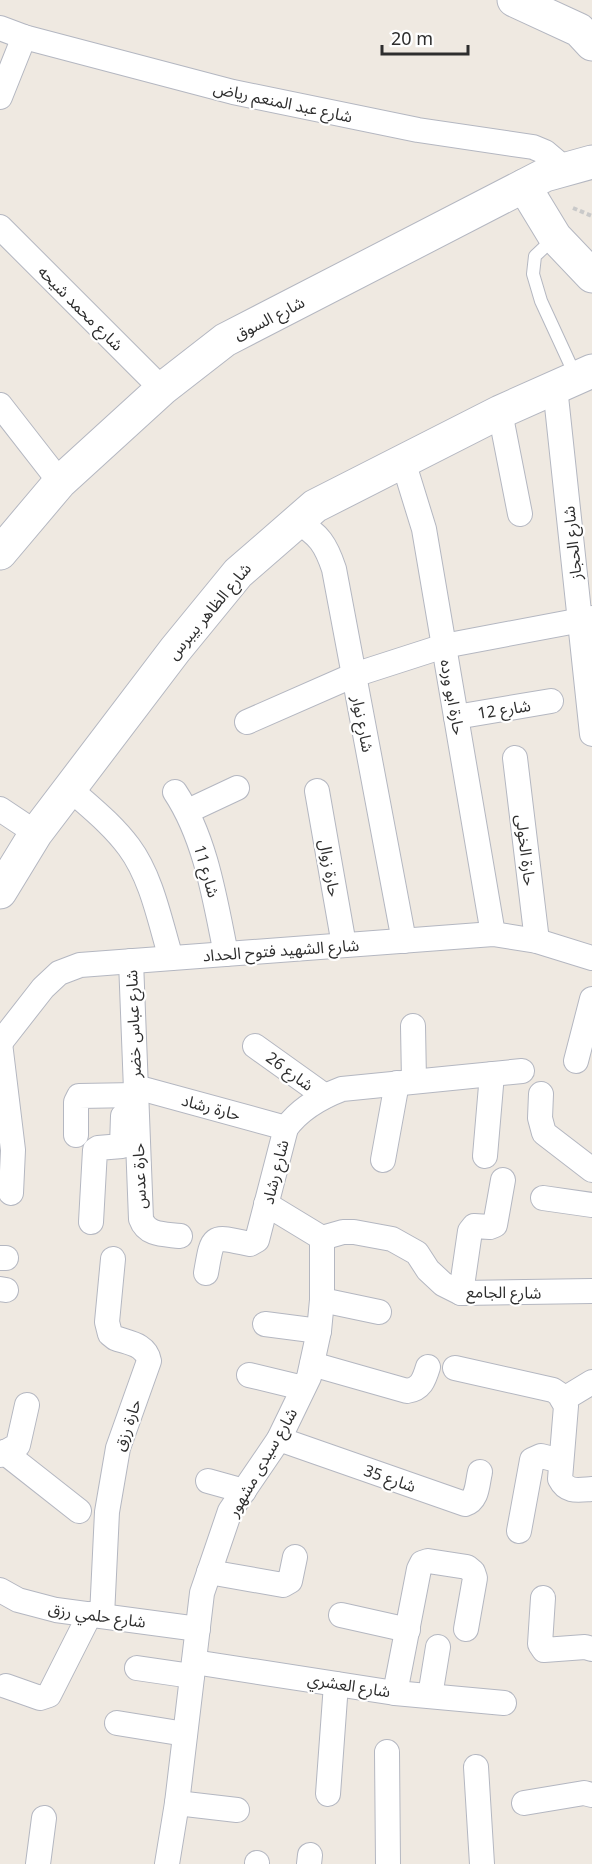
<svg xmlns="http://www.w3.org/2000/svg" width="592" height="1864" font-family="'Noto Sans','Noto Sans Arabic',sans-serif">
<rect width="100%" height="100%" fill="#efe9e1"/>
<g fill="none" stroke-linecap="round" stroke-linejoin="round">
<!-- lane casing -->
<g stroke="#b4b7c1" stroke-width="14">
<polyline id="lane" points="554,238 535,256 533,274 541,301 576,377"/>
</g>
<!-- street casing -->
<g stroke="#b4b7c1" stroke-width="26">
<g id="street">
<polyline points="0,28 24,37 233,92 418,130 533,147 545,152 564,168"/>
<polyline points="0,97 24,37"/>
<polyline points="0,227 162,389"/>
<polyline points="555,387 592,734"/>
<polyline points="0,405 60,482"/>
<polyline points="500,412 520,514"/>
<polyline points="403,461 424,529 493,934"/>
<path d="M297 522C319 534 326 545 334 569L404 941"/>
<polyline points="456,717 551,701"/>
<polyline points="247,722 354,675 444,646 592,618"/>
<polyline points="515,758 537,941"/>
<path d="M70 789C90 807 112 824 129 847 152 878 160 922 171 958"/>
<polyline points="317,791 344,945"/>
<path d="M175 792C206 839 215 900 226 954"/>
<polyline points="0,809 36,833"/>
<polyline points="188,811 237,788"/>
<path d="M131 961 141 1219C147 1236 165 1234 180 1236"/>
<polyline points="413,1026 414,1081"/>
<polyline points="0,1043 43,988 59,973 80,965 493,934 537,941 592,958"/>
<polyline points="0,1043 13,1150 11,1193"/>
<polyline points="255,1046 325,1096"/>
<polyline points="576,1061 592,999"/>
<polyline points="136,1087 286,1128"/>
<polyline points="541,1094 540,1118 544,1133 592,1170"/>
<polyline points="76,1135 76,1102 79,1096 136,1095"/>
<polyline points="485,1156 492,1074"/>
<polyline points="383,1160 397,1083"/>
<polyline points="543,1198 592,1205"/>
<polyline points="266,1204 322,1238 343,1232 354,1232 392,1239 417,1253 428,1270 443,1284 461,1293 592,1291"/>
<polyline points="91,1222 95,1150 98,1148 122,1146 123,1116"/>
<polyline points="0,1258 6,1258"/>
<path d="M206 1273C213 1233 211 1236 250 1244L257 1240 286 1128C299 1110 321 1097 342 1089L522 1071"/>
<polyline points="0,1289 6,1290"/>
<polyline points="461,1293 470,1231 474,1226 490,1227 495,1225 503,1180"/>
<polyline points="322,1300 379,1312"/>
<polyline points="265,1324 319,1331"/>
<path d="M312 1364 407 1391C421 1389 424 1380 428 1367"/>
<path d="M455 1368 553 1390 559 1394 566 1406 560 1479C567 1493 578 1490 592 1489"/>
<polyline points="249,1375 303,1388"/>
<polyline points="564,1399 592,1382"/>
<path d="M279 1439 465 1504C478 1500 477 1484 480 1472"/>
<polyline points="4,1452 79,1511"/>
<polyline points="0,1455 18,1445 27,1405"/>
<polyline points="208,1481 244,1491"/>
<polyline points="519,1531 532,1460 541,1456 561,1461"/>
<polyline points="209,1572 283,1585 290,1581 295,1557"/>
<polyline points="0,1590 18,1600 56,1610 198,1629"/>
<polyline points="543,1598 540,1644 544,1650 585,1647 592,1649"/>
<polyline points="341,1615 408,1630"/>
<path d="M102 1616 107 1512 118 1448 149 1361C146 1344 128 1343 115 1338L110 1334 107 1322 113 1259"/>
<polyline points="194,1662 395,1693 504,1703"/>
<polyline points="137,1668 192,1676"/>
<polyline points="6,1686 40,1698 49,1695 90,1614"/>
<polyline points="395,1693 419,1569 422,1563 428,1561 467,1567 473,1572 475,1578 466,1629"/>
<polyline points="430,1696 438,1647"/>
<polyline points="117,1723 185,1734"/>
<polyline points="387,1752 388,1864"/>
<polyline points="476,1767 482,1864"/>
<polyline points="328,1794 336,1684"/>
<polyline points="177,1803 237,1810"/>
<polyline points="524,1803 584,1793 592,1795"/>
<polyline points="38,1864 44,1818"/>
<polyline points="167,1864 177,1803 202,1593 230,1511 279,1439 309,1377 319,1331 322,1300 322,1238"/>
<polyline points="257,1864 257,1863"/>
<polyline points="309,1864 310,1855"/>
</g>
</g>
<!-- secondary casing -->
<g stroke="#b4b7c1" stroke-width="35">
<g id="secondary">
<polyline points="514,0 579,30 592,44"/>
<polyline points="524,186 555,237 592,276"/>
<polyline points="0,553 60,482 162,389 225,340 545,175 592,162"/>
<polyline points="0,892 36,833 175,650 238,573 315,506 500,412 592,371"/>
</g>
</g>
<!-- path -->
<polyline stroke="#c9c9c9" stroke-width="4" stroke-dasharray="4.5 3" stroke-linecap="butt" points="573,208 592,216"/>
<!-- lane -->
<use href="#lane" stroke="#fff" stroke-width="12"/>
<!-- street -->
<use href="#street" stroke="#fff" stroke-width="24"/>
<!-- secondary -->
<use href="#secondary" stroke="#fff" stroke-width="33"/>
</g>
<g text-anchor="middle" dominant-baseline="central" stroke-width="4.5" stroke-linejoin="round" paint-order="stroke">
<!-- street labels -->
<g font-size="16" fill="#2e2e2e" stroke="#fff">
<text transform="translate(283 102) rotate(12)">شارع عبد المنعم رياض</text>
<text transform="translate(81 308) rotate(45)">شارع محمد شيحه</text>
<text transform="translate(269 318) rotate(-27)">شارع السوق</text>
<text transform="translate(572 543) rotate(-96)">شارع الحجاز</text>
<text transform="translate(209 611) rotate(-50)">شارع الظاهر بيبرس</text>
<text transform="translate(453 697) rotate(80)">حارة ابو ورده</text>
<text transform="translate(504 709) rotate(-9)">شارع 12</text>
<text transform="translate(363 724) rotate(79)">شارع نوار</text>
<text transform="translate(526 850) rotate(83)">حارة الخولى</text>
<text transform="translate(330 868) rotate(80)">حارة زوال</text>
<text transform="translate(207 871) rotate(74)">شارع 11</text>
<text transform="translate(281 950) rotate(-4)">شارع الشهيد فتوح الحداد</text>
<text transform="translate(133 1024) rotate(-92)">شارع عباس خضر</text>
<text transform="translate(290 1071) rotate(36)">شارع 26</text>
<text transform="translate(211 1107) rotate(15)">حارة رشاد</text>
<text transform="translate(275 1172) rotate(-76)">شارع رشاد</text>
<text transform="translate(139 1176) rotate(-92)">حارة عدس</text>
<text transform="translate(504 1292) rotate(1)">شارع الجامع</text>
<text transform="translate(127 1425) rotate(-71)">حارة رزق</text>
<text transform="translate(262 1462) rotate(-60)">شارع سيدى مشهور</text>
<text transform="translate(390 1478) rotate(19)">شارع 35</text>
<text transform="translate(97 1615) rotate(8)">شارع حلمي رزق</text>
<text transform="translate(349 1685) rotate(9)">شارع العشري</text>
</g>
</g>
<!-- scale -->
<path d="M382 45v9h86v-9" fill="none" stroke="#2e2e2e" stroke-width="3"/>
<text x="391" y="45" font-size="18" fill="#2e2e2e" stroke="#ffffff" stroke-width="4.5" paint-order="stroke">20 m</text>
</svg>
